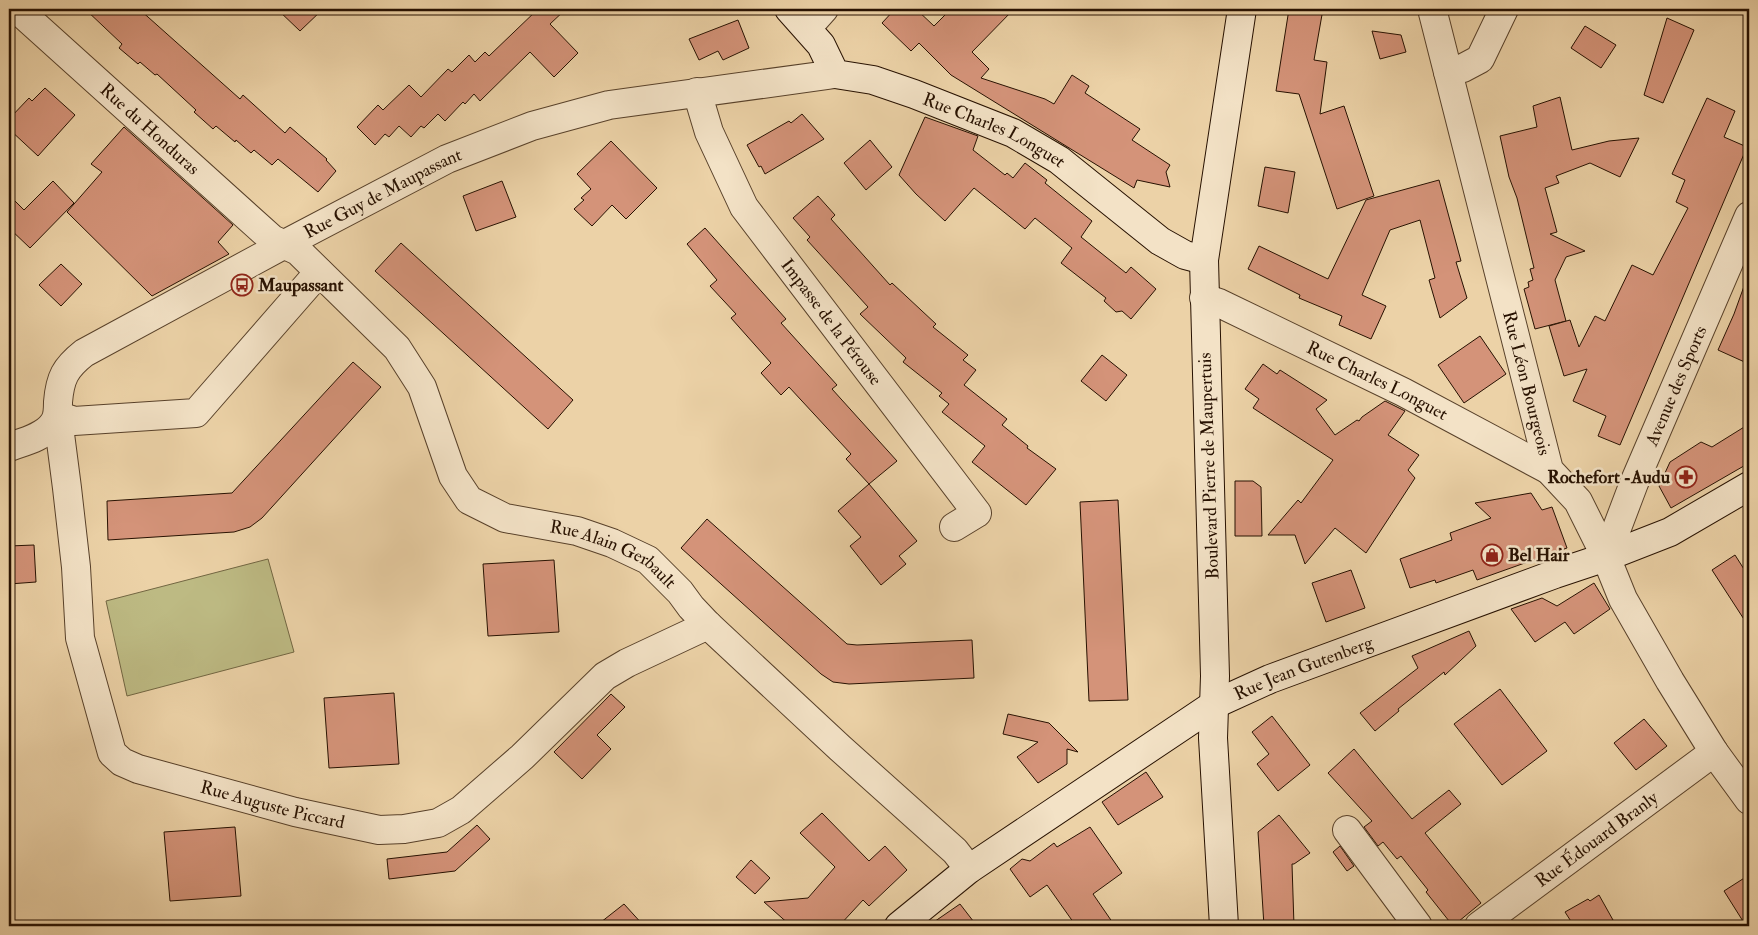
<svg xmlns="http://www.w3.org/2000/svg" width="1758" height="935" font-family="'IM FELL Double Pica',serif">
<rect width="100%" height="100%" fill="#ecd2a7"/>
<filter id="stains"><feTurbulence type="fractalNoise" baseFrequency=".004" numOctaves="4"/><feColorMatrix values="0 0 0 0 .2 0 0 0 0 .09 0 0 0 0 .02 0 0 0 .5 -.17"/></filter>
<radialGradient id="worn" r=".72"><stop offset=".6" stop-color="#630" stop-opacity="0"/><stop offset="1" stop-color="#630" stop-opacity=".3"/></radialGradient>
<!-- green -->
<polygon fill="#bdba83" stroke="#726642" points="268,559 294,652 127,696 106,601"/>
<!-- building -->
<g fill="#d49379" stroke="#271101">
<polygon points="85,9 139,9 240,99 243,95 285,133 290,127 327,159 326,160 336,171 318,192 278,159 272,165 254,150 251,153 236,140 235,142 216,126 213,129 194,112 196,110 157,74 155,75 140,62 138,64 119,48 122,44"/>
<polygon points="277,9 323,9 300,31"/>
<polygon points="538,9 566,9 550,24 578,53 554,77 530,52 480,101 474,94 465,104 463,102 445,121 438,114 424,128 421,126 411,137 399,126 389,137 385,134 375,145 357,127 378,105 383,110 409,85 421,97 448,69 452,72 469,55 475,62 485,52 489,56"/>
<polygon points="895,9 916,9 934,26 951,9 1014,9 972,52 989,69 981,78 1045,99 1054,104 1072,75 1089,86 1085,93 1140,129 1132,140 1170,165 1166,172 1170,187 1137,180 1134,188 951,75 919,43 911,51 882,23"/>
<polygon points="1289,9 1323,9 1314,60 1327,62 1320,114 1344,106 1374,196 1337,209 1299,94 1276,91"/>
<polygon points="1667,18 1694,30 1663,103 1644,95"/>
<polygon points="738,20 749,48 723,60 718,51 699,60 689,39"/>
<polygon points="1585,26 1616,45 1601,68 1571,48"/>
<polygon points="1372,31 1401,35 1406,52 1380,59"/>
<polygon points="45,88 75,115 38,156 9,129 9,119 29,98 32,101"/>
<polygon points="1560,97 1572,150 1609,141 1639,138 1620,177 1590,163 1556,176 1559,183 1545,188 1557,232 1550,234 1585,251 1566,257 1555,280 1566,321 1535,329 1524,289 1529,287 1528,282 1533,280 1530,269 1534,268 1517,198 1509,177 1500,136 1537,127 1533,106"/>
<polygon points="1707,98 1735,111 1724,137 1747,147 1620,445 1598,436 1606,416 1573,401 1587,369 1564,376 1549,326 1570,320 1579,347 1595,316 1605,321 1632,265 1653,275 1688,208 1676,202 1685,180 1672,174"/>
<polygon points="802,114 824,139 765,174 761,166 759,167 747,145 789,121 791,123"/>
<polygon points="925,117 978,136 973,150 1005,175 1007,173 1013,178 1025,163 1047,180 1045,183 1092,221 1081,237 1126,273 1131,267 1156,289 1131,319 1122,311 1116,312 1104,301 1106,298 1061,263 1072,248 1035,218 1025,229 974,188 945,221 916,194 899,175"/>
<polygon points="124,127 233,225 218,242 229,254 152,296 67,212 102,172 91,164"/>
<polygon points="870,140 892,167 866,190 844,163"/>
<polygon points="611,141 657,188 626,219 612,205 592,226 574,209 584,200 581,198 591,189 577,174"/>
<polygon points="1265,167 1295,172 1288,213 1258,206"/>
<polygon points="1439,180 1461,261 1456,262 1467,298 1440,318 1429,280 1435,278 1420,220 1390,230 1362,295 1386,306 1371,339 1339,325 1342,316 1299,298 1300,295 1248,269 1259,246 1328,279 1366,200"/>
<polygon points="53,181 74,203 30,248 9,228 9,195 24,210"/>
<polygon points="502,181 516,217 476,231 463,196"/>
<polygon points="818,196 835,215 831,219 890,285 892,283 936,324 933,327 968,355 963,360 976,370 964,385 1007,419 1002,425 1028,446 1027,448 1056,469 1026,505 972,462 985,446 942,412 949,404 939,396 942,393 903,362 906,358 860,314 868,307 807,240 810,237 793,218"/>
<polygon points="705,228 786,319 781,323 837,385 832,389 897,461 869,484 917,541 899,556 906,564 881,585 850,546 861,537 838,511 869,484 846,459 851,454 789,387 781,395 761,373 771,363 731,318 736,314 710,286 717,280 687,244"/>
<polygon points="401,243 573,400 548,429 375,271"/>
<polygon points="61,264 82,284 61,306 39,285"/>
<polygon points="1747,278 1749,278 1749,364 1718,350 1734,314"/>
<polygon points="1480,336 1506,374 1464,403 1438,365"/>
<polygon points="1102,355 1127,375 1106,401 1081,381"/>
<polygon points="353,362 381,387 262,518 250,527 234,532 108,540 107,501 232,493"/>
<polygon points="1263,364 1277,374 1280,370 1327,400 1316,409 1335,435 1357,420 1359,421 1362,417 1385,401 1405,411 1388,435 1419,455 1408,470 1415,478 1366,553 1335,528 1305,564 1295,535 1268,535 1298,500 1301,503 1333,460 1253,408 1259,399 1245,389"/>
<polygon points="1749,424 1749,463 1671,508 1659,486 1670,462 1701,442 1712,447"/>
<polygon points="1235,481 1253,481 1261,487 1262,536 1235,536"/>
<polygon points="1531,493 1542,510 1552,507 1567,548 1477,580 1473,570 1436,583 1435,580 1410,588 1400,559 1452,540 1450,533 1491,518 1475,503"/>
<polygon points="1118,500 1128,700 1089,701 1080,502"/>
<polygon points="707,519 847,644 857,645 972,640 974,678 849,684 833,682 821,674 681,548"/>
<polygon points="34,545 36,582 9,584 9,546"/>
<polygon points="1735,555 1749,577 1749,627 1712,570"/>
<polygon points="554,560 559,632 488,636 483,564"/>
<polygon points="1351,570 1365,608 1326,622 1312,583"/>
<polygon points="1594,583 1610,609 1574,634 1565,622 1535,642 1511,609 1542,598 1557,606"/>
<polygon points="1469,631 1476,646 1445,675 1444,672 1398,709 1399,711 1375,731 1360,713 1418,668 1412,656"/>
<polygon points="1500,689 1547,751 1502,785 1454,724"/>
<polygon points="394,693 399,764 329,768 324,698"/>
<polygon points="611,694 625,707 597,735 611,749 582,779 554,752"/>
<polygon points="1008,714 1049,723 1078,752 1067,749 1067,764 1038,783 1017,757 1038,742 1003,734"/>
<polygon points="1272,716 1310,765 1278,791 1257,764 1269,754 1252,732"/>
<polygon points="1644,719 1667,746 1636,770 1614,743"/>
<polygon points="1354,749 1412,819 1449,790 1461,804 1425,833 1481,903 1453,926 1426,892 1428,890 1401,856 1397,859 1383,842 1378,846 1364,827 1372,821 1328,773"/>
<polygon points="1146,772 1163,797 1118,825 1102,802"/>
<polygon points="822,813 869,861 885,846 907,870 869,906 863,900 839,926 791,926 764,902 808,898 835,867 800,833"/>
<polygon points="1279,815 1310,853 1294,864 1292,864 1294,926 1264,926 1258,832"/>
<polygon points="477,825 490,839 455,871 389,879 387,859 447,852"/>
<polygon points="235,827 241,896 170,901 164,832"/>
<polygon points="1090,827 1122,873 1093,894 1115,926 1076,926 1047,885 1030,897 1010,869 1022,859 1030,861 1054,843 1057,847"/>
<polygon points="1340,846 1354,866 1347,871 1333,852"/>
<polygon points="751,860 770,878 755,894 736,877"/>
<polygon points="1749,875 1749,926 1746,926 1724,891"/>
<polygon points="1599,895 1613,920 1601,926 1574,926 1565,912 1588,899 1590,901"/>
<polygon points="624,904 644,926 596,926"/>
<polygon points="960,904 977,926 928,926"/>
</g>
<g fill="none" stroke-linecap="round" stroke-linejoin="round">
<!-- street casing -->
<g stroke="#58412a" stroke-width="30">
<g id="street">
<path id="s1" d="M17 9 272 239 298 251 397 348 422 387 453 476 469 500 505 518 577 531 612 543 648 560 680 592 691 607 708 625 840 748 955 851 969 869"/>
<path id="s2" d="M1432 9 1549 470 1578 501 1606 557 1623 599 1670 681 1714 752 1749 800"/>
<polyline points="807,28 824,9"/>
<polyline points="1448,72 1463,68 1480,59 1504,9"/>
<path id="s3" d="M697 92 709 132 744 207 977 513 954 527"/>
<path id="s4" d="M1204 298 1219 303 1403 392 1549 470"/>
<polyline points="58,415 74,421 196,413 319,272"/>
<path id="s5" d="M53 425 60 434 67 488 76 567 80 638 112 753 122 762 138 769 295 812 379 830 404 829 438 823 461 810 522 757 605 676 627 663 708 625"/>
<path id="s6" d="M9 447C23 442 44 437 53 424 58 418 58 410 58 402 60 378 65 368 84 353L285 244 447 159 532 126 609 105 835 74"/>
<path id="s7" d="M1606 557 1634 483 1749 216"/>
<polyline points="1347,830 1418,926"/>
<path id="s8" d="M1479 926 1714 752"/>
</g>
</g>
<!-- secondary casing -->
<g stroke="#271101" stroke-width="30">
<g id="secondary">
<path id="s9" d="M789 9 821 45 835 74 873 80 914 94 1013 133 1059 160 1160 241 1185 255 1204 260"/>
<path id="s10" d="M899 926 969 869 1215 704 1270 679 1555 574 1606 557 1670 532 1749 486"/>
<polyline points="1224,926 1213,738 1215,676 1204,260 1242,9"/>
</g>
</g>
<!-- street -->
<use href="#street" stroke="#f3e2c6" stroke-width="28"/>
<!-- secondary -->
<use href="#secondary" stroke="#f3e2c6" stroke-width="28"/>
</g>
<!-- icons -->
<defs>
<g id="bus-ring" transform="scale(1.125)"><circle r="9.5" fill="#f3e2c6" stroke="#8f2418" stroke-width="1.5"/><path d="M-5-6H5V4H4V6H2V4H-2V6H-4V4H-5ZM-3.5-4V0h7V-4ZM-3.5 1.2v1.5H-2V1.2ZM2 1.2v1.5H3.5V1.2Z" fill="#8f2418"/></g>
<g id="pharmacy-ring" transform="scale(1.125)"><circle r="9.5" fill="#f3e2c6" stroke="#8f2418" stroke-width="1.5"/><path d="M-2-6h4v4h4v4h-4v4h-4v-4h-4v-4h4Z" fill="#8f2418"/></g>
<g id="shop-ring" transform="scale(1.125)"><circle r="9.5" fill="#f3e2c6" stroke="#8f2418" stroke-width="1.5"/><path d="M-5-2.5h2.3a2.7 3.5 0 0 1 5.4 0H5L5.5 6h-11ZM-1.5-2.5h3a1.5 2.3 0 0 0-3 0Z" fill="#8f2418"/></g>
</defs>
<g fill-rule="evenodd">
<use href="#bus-ring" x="242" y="285"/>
<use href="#pharmacy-ring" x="1686" y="477"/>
<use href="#shop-ring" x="1492" y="555"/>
</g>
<g text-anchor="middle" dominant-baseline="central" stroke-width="5" stroke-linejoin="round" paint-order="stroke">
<!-- street labels -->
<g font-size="18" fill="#271101" stroke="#f3e2c6">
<text stroke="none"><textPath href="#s1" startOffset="179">Rue du Honduras</textPath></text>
<text stroke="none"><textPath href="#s9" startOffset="250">Rue Charles Longuet</textPath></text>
<text stroke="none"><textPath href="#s6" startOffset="470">Rue Guy de Maupassant</textPath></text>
<text stroke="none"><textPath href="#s3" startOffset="269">Impasse de la Pérouse</textPath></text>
<text stroke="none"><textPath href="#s4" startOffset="192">Rue Charles Longuet</textPath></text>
<text stroke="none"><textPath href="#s2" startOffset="386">Rue Léon Bourgeois</textPath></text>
<text stroke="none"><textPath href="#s7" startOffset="185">Avenue des Sports</textPath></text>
<text transform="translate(1209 466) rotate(-92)">Boulevard Pierre de Maupertuis</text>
<text stroke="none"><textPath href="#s1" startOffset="836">Rue Alain Gerbault</textPath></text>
<text stroke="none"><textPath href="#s10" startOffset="482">Rue Jean Gutenberg</textPath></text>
<text stroke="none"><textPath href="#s5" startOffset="506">Rue Auguste Piccard</textPath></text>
<text stroke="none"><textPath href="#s8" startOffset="146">Rue Édouard Branly</textPath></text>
</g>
<!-- poi labels -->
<g font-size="18" font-weight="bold" fill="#271101" stroke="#f3e2c6" text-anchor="start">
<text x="258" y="285">Maupassant</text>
<text x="1670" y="477" text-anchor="end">Rochefort -Audu</text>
<text x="1508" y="555">Bel Hair</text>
</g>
</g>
<!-- margin -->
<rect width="1758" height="935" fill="none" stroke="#ecd2a7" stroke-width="30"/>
<rect x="10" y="10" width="1738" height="915" fill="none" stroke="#271101" stroke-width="2.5"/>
<rect x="15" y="15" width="1728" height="905" fill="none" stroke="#271101"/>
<rect width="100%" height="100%" filter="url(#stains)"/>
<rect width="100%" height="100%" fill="url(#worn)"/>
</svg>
